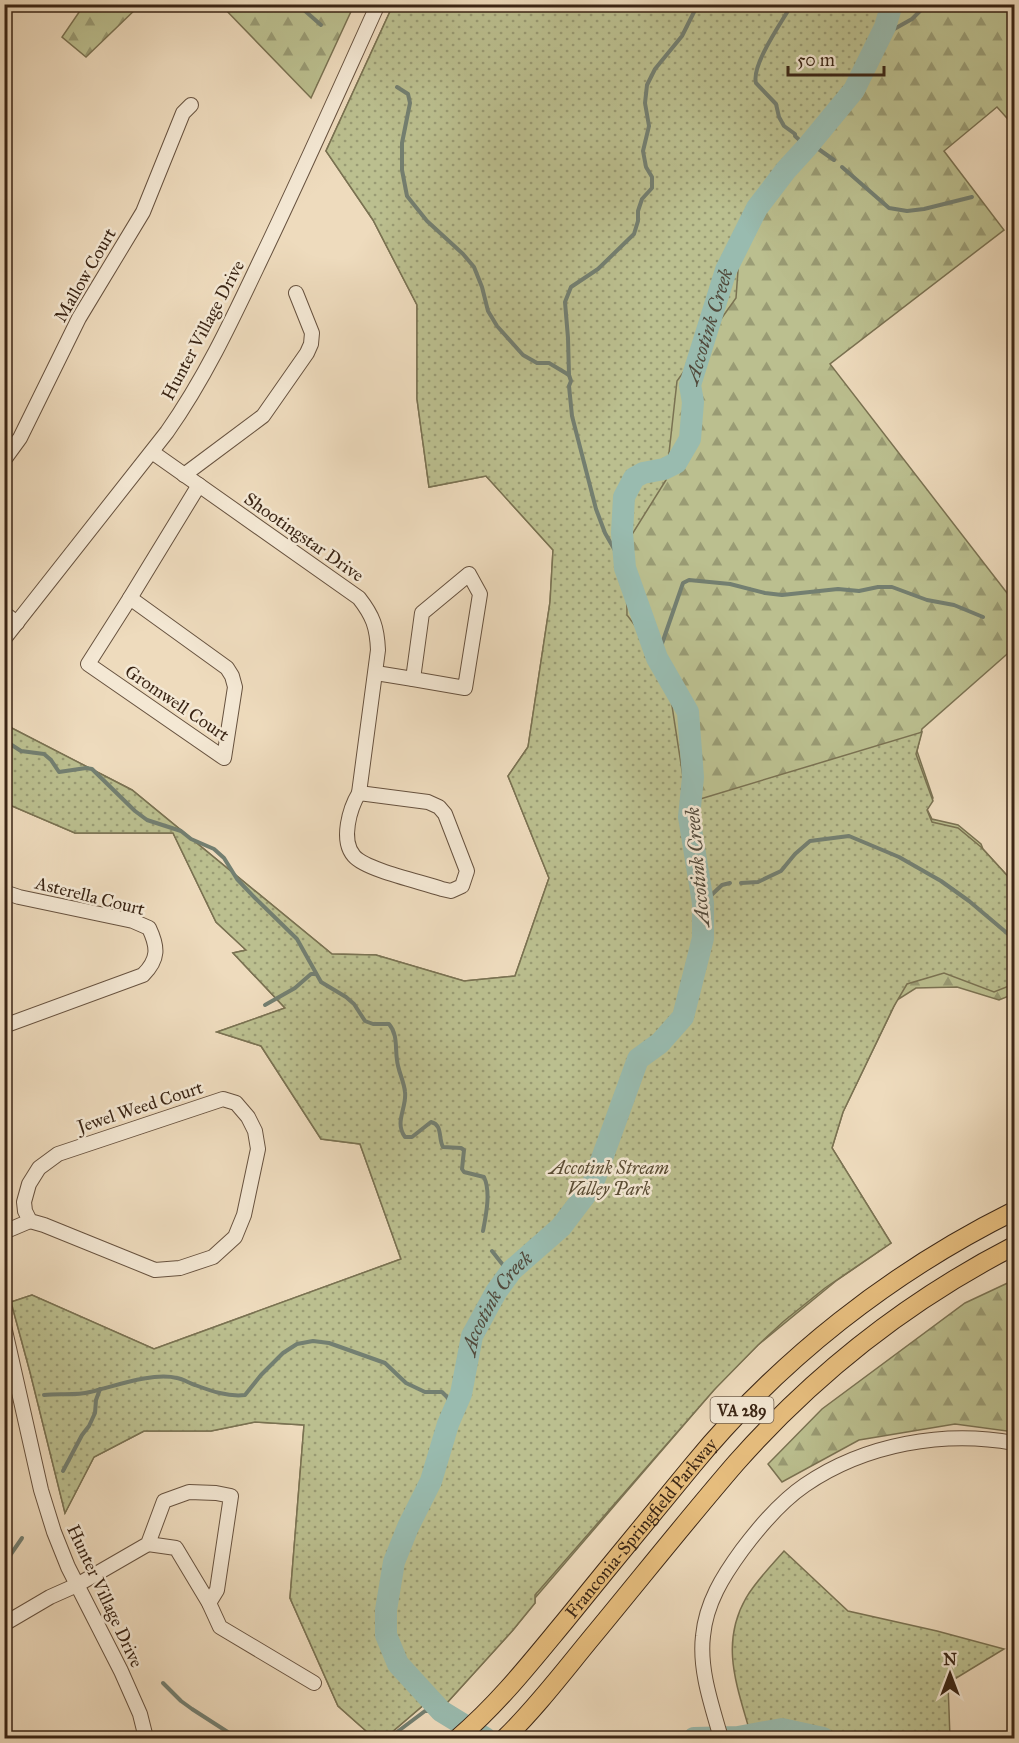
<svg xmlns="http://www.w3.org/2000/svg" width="1019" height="1743" font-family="'IM FELL Great Primer',serif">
<defs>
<pattern id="forest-firs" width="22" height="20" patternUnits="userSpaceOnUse" patternTransform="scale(1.5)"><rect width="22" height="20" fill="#bbbf8f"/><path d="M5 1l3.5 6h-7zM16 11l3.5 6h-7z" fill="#999b74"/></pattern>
<pattern id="park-dots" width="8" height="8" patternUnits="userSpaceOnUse" patternTransform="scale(1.5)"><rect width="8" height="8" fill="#bbbf8f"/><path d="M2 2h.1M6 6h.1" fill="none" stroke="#999b74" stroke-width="1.8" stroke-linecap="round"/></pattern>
</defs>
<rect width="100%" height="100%" fill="#eedbbd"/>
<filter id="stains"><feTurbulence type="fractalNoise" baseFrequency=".00333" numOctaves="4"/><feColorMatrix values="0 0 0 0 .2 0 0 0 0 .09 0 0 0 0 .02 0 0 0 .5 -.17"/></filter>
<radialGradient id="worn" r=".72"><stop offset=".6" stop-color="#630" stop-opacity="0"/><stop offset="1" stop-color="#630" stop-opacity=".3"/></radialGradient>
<!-- forest -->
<g fill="url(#forest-firs)" stroke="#7a7252" stroke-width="1.5">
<polygon points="84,5 84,4 140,5 86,57 62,37"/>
<polygon points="221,5 354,5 311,98"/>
<polygon points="393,5 1014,5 1014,126 997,107 944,151 1004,230 830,364 1014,602 1014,648 922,729 917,751 933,798 927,809 932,819 958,825 981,844 983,849 1014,883 1014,994 999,1000 957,987 916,988 897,1000 843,1112 832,1148 891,1243 836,1281 758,1345 719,1384 535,1598 535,1603 513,1630 445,1705 433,1697 385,1738 374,1738 338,1706 290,1598 304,1425 255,1422 211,1431 144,1431 94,1457 65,1513 30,1372 11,1302 32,1295 154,1349 401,1259 360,1144 321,1139 261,1046 217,1032 285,1008 233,953 246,950 216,922 173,833 75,833 5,803 4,724 132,790 332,954 376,955 464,981 515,976 549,878 508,776 528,747 550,602 553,550 486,476 429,487 417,399 417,305 373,220 326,151"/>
<polygon points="1014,1280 1014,1432 955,1424 859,1440 782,1482 768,1464 822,1409 965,1303"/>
</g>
<!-- park -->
<g fill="url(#park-dots)" stroke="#7a7252" stroke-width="1.5">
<polygon points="393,5 900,5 891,32 817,132 781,161 742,215 736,298 677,381 666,480 626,544 627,615 666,667 687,803 922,732 916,754 933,801 927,810 932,822 958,828 981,847 1014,883 1014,984 994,992 944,973 907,984 894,1006 843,1112 832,1148 891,1243 825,1288 784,1321 758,1345 714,1390 535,1595 535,1603 513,1630 445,1705 433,1697 385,1738 374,1738 338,1706 290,1598 304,1425 255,1422 211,1431 144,1431 94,1457 65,1513 30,1372 11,1302 32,1295 154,1349 401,1259 360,1144 321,1139 261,1046 217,1032 285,1008 233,953 246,950 216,922 173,833 75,833 5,803 4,724 132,790 332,954 376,955 464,981 515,976 549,878 508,776 528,747 550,602 553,550 486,476 429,487 417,399 417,305 373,220 326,151"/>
<path d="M784 1551 848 1611 937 1631 1004 1649 948 1683 950 1738H834L825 1731 751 1736C738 1688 719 1645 746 1598 756 1581 771 1566 784 1551Z"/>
</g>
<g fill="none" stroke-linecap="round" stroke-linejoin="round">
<!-- stream -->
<g stroke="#737f71" stroke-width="4">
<polyline points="290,4 304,10 321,25"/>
<path d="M792 4C782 22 751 65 756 83L776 104 779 117 784 126 795 134V136L807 147 817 148 834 160"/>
<polyline points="880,37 912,19 927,4"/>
<polyline points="397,87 408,94 410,103 402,143 402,170 407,196 427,221 463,254 474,267 482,287 488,311 497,326 523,355 537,363 549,363 569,375 571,381 569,386 572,416 596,509 605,533 625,568"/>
<polyline points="842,167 889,208 907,211 924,209 972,197"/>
<polyline points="569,375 568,338 565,302 571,287 598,269 634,234 638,221 638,211 642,199 652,188 652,177 646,167 643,151 649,126 645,103 647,85 655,69 682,36 698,4"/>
<polyline points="657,658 683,583 689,580 730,584 765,593 782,595 838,589 859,591 878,587 892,587 927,600 954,605 983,617"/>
<path d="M4 740 21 751 44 754 51 760 59 772 86 768 92 769 135 811 147 820 181 831 191 839 214 849 224 858 237 879 255 898 297 939 321 982 346 997 354 1004 365 1021 373 1024H389C398 1035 395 1047 397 1060 398 1071 404 1081 405 1092 407 1108 394 1122 405 1137H412L431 1122C443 1125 438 1138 443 1147L461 1148 464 1150 462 1169 464 1172 484 1177C491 1192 486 1215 483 1231"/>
<polyline points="741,883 758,882 781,871 795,854 810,841 849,836 899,857 941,881 969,901 1014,939"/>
<polyline points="703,903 722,885 730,883"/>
<polyline points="265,1005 295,988 311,974 316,974"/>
<polyline points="492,1251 503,1265 507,1278"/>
<path d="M44 1395C59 1393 75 1396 90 1392 115 1386 153 1372 177 1378 183 1379 189 1383 195 1385 211 1391 228 1397 245 1395L261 1375 283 1353 297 1344 313 1341 329 1343 385 1363 406 1383 425 1392H442L447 1397 454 1409"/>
<polyline points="63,1471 82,1435 89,1426 95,1413 96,1400 100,1389"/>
<polyline points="4,1569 11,1554 22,1538"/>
<polyline points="163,1683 181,1701 192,1709 237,1738"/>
<polyline points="389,1738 425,1711 441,1711"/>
</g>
<!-- river -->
<g stroke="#99bbaf" stroke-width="22">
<path id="s1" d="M485 1738 441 1711 398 1664 386 1635V1610L394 1562 408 1527 431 1481 448 1424 461 1394 472 1336 496 1292 512 1270 561 1227 592 1186 638 1059 660 1043 683 1017 703 938V903L689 817 693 777 688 712 657 658 625 568 622 533 624 497 634 478 643 473 664 469 676 463 690 439 693 402 690 385 726 270 757 208 786 170 807 147 854 90 885 27 892 4"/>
<polyline points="694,1738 738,1737 782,1729 823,1738"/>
</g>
<!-- minor casing -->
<g stroke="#67523f" stroke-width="16">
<g id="minor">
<path d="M152 452 359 598C373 616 377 627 378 650L359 793"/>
<polyline points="4,460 20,438 79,318 143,212 183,113 191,105"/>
<polyline points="184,475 263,416 307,353 311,344 312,333 296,293"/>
<polygon points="469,574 480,594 465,688 413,679 422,613"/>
<polygon points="130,598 227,668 232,676 235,687 224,758 88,664"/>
<polyline points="130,598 199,485"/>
<polyline points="4,613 17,623"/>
<path d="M4 639 167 432C205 378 232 320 260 261 301 176 339 90 378 4"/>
<polyline points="376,673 413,679"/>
<path d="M359 793 428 802 439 807 445 814 467 871 462 886 451 891 442 889C422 882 366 870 354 856 340 840 350 808 359 793Z"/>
<path d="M4 892 19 897 133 921 149 928C158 947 159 959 143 975L4 1026"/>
<polygon points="223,1099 236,1103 248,1117 255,1131 258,1149 244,1215 235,1237 213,1257 180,1268 155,1270 44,1225 30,1221 25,1211 24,1202 29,1184 39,1168 58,1154"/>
<polyline points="4,1232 30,1221"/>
<polyline points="4,1326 41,1490 54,1532 68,1567 121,1671 140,1714 146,1738"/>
<polyline points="148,1544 176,1548 209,1603 220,1627 314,1683"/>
<polyline points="4,1624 50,1597 77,1585 148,1544 164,1501 189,1492 216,1493 231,1496 217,1590 209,1603"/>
<path d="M721 1738C712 1706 699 1670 703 1636 706 1603 723 1576 742 1550 760 1526 780 1502 805 1485 865 1444 944 1430 1014 1443"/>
</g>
</g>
<!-- major casing -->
<g stroke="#3a2515" stroke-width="20">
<g id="major">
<path id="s2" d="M458 1738C499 1703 531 1662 565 1621 607 1569 650 1517 692 1466 780 1359 891 1272 1014 1211"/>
<path d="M505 1738C535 1709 561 1675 588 1642 637 1583 685 1522 736 1463 814 1375 909 1300 1014 1246"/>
</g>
</g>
<!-- minor -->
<use href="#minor" stroke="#f4e8d4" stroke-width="14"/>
<!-- major -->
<use href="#major" stroke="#e7be7e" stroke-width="18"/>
</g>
<g text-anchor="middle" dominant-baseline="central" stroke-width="5" stroke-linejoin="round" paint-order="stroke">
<!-- shield labels -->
<rect fill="#f4e8d4" stroke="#72604e" stroke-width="1.5" x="710.5" y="1397" width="63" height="26" rx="4.5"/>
<g font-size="16" font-weight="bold" fill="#3a2515">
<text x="742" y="1410">VA 289</text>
</g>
<!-- street labels -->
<g font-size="18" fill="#3a2515" stroke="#f4e8d4">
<text transform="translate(85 275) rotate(-60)">Mallow Court</text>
<text transform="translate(203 330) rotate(-62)">Hunter Village Drive</text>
<text transform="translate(304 537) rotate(35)">Shootingstar Drive</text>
<text transform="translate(177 703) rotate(34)">Gromwell Court</text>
<text transform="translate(90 896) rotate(14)">Asterella Court</text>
<text transform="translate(140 1107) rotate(-18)">Jewel Weed Court</text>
<text stroke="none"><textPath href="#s2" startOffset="279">Franconia-Springfield Parkway</textPath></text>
<text transform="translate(105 1596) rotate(65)">Hunter Village Drive</text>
</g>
<!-- park labels -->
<g font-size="18" font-style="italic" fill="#5a4c34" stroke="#f4e8d4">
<text x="609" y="1168">Accotink Stream<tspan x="609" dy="21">Valley Park</tspan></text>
</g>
<!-- water labels -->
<g font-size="20" font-style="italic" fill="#524a3c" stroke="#f4e8d4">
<text stroke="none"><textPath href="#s1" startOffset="1600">Accotink Creek</textPath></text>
<text transform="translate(697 867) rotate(-95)">Accotink Creek</text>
<text stroke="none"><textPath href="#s1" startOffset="501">Accotink Creek</textPath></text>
</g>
</g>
<!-- margin -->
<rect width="1019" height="1743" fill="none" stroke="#eedbbd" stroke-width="24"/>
<rect x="6" y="6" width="1007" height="1731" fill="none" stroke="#3a2515" stroke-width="3"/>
<rect x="12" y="12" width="995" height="1719" fill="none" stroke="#3a2515" stroke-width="1.5"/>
<!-- north arrow -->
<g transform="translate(950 1674)" stroke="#f4e8d4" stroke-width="4.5" paint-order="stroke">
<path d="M0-4.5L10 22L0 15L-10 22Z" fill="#3a2515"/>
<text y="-9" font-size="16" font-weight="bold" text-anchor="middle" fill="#3a2515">N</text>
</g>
<!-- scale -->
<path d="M788 66v9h96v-9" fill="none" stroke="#3a2515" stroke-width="3"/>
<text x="797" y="66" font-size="18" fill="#3a2515" stroke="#f4e8d4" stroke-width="4.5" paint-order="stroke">50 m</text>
<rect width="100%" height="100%" filter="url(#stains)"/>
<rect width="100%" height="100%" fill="url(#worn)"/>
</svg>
